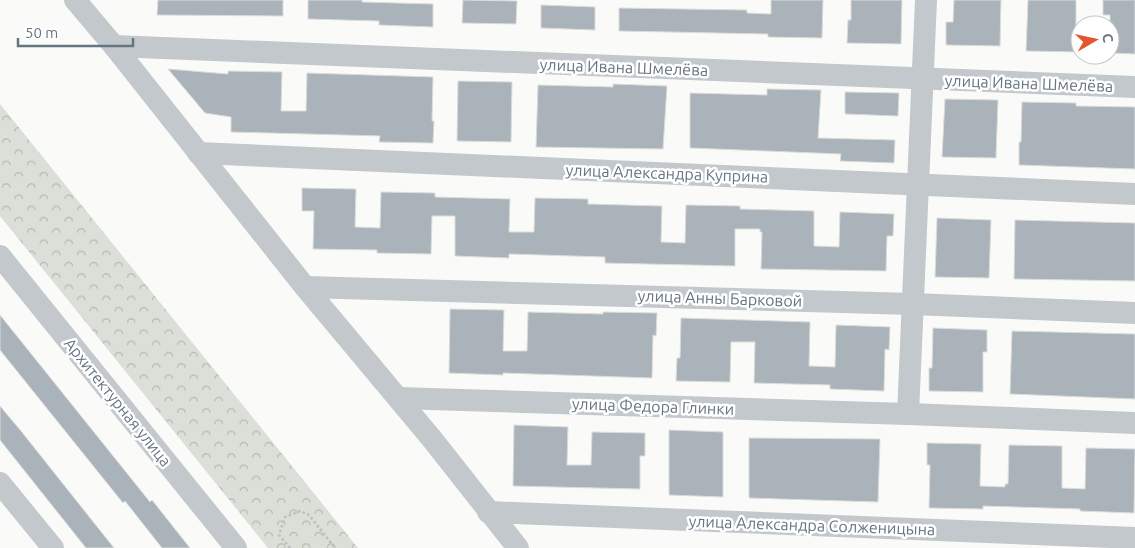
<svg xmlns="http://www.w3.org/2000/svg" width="1135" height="548" font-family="Ubuntu,sans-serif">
<defs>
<pattern id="forest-crowns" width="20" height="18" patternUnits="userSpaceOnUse" patternTransform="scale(1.25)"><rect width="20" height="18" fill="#dadfd7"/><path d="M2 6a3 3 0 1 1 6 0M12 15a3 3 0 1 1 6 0" fill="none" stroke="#b4b9b4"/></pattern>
</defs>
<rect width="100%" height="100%" fill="#fafaf8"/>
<!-- forest -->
<polygon fill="url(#forest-crowns)" points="0,104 358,548 268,548 0,216"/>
<!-- building -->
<g fill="#aab3b9" stroke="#dcdcda">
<polygon points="158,0 283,0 283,16 157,15"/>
<polygon points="308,0 362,0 362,2 433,4 433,27 379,25 379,21 308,19"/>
<polygon points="463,0 517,1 516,24 462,23"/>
<polygon points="771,0 823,0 822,38 768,37 768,34 619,31 619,8 747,10 747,13 771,14"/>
<polygon points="851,0 902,0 901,44 847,43 848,20 851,20"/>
<polygon points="954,0 1001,0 1000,46 946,45 946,22 953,22"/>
<polygon points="1028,0 1076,0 1076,30 1080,30 1080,52 1026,51"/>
<polygon points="1103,0 1135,0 1135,54 1110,53 1110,15 1103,15"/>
<polygon points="541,5 595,7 595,30 541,28"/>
<polygon points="168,69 228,74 228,71 282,72 281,111 306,111 307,73 433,77 432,121 434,121 433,143 379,142 380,136 231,132 231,117 205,113"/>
<polygon points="458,81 512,82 511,142 457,141"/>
<polygon points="613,84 667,86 663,149 536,147 538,85 613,87"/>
<polygon points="767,89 821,90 818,138 895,140 894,163 840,161 841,154 690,148 690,93 767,95"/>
<polygon points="845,92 899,93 898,116 845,114"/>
<polygon points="945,99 998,100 996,158 942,157"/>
<polygon points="1022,102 1076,103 1076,106 1135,107 1135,169 1019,165 1019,142 1021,142"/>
<polygon points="302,188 356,189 355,227 380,228 381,192 435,193 435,197 510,199 509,232 534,232 535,198 588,199 588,204 662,206 661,242 685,243 686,205 740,206 740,209 814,211 814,246 839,247 840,212 894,214 893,236 887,236 886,271 761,269 762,232 760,232 760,229 735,229 735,266 605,263 605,257 509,254 509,258 455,256 455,216 432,216 431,254 377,253 377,250 313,249 314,211 302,211"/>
<polygon points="937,218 991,220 989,278 935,277"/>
<polygon points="1015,220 1135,223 1135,281 1014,279"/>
<polygon points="450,309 504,310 503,351 527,351 528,312 603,314 603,312 657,313 656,336 653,335 652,378 503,373 503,375 449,373"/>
<polygon points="0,315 150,502 152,500 190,548 162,548 125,501 123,503 0,350"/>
<polygon points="681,318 810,322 809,366 835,367 836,325 890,327 889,350 885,349 884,391 830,389 830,385 754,383 755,342 731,342 730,382 676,381 677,358 680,358"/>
<polygon points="933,328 987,330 987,352 983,352 983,392 929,391 929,368 932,368"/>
<polygon points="1012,331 1135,334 1135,399 1010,394"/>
<polygon points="0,406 21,431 114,548 86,548 0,440"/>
<polygon points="514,425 568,427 567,465 591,465 592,432 645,433 645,456 640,456 640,489 513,486"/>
<polygon points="669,430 723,432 723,497 669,495"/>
<polygon points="749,438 880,439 878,502 749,498"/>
<polygon points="927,443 981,444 980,486 1005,487 1005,484 1008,484 1009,445 1062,446 1062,488 1085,489 1086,448 1135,449 1134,513 1080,511 1080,509 983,506 983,509 929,508 930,465 927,465"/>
</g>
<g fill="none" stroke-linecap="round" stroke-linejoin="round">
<!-- path -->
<polyline stroke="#bbbfc2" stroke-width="2.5" stroke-dasharray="2.5 2.5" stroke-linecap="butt" points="290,548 279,535 285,517 300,511 309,515 335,548"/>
<!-- minor -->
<g stroke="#c3c8cc" stroke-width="22">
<polyline points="75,0 114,46 305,287 432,439 518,548"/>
<polyline points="114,46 1135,87"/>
<polyline points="198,153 1135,194"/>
<polyline points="0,256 236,548"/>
<polyline points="305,287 913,304 1135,313"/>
<polyline points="399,398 908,414 1135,423"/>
<polyline points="908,414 926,0"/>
<polyline points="0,483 53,548"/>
<polyline points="488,512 1135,538"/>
</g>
</g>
<g text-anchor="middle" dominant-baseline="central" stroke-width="5" stroke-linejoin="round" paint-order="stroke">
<!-- street labels -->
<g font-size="16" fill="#657683" stroke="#fff">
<text transform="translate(624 67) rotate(2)">улица Ивана Шмелёва</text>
<text transform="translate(1029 83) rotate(2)">улица Ивана Шмелёва</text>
<text transform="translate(667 173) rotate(2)">улица Александра Куприна</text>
<text transform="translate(720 298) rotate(2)">улица Анны Барковой</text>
<text transform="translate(118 402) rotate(51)">Архитектурная улица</text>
<text transform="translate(653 406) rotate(2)">улица Федора Глинки</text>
<text transform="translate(812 525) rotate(2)">улица Александра Солженицына</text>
</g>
</g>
<!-- north arrow -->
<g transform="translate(1095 40) rotate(81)"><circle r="24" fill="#ffffff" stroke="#c1c8cd"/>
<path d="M0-4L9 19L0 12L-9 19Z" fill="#e4572e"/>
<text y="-8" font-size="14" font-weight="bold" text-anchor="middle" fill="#657683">С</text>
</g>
<!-- scale -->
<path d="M18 38v8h115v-8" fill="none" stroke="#657683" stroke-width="2.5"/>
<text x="25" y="38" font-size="15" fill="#657683" stroke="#ffffff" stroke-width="4" paint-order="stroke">50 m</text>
</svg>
